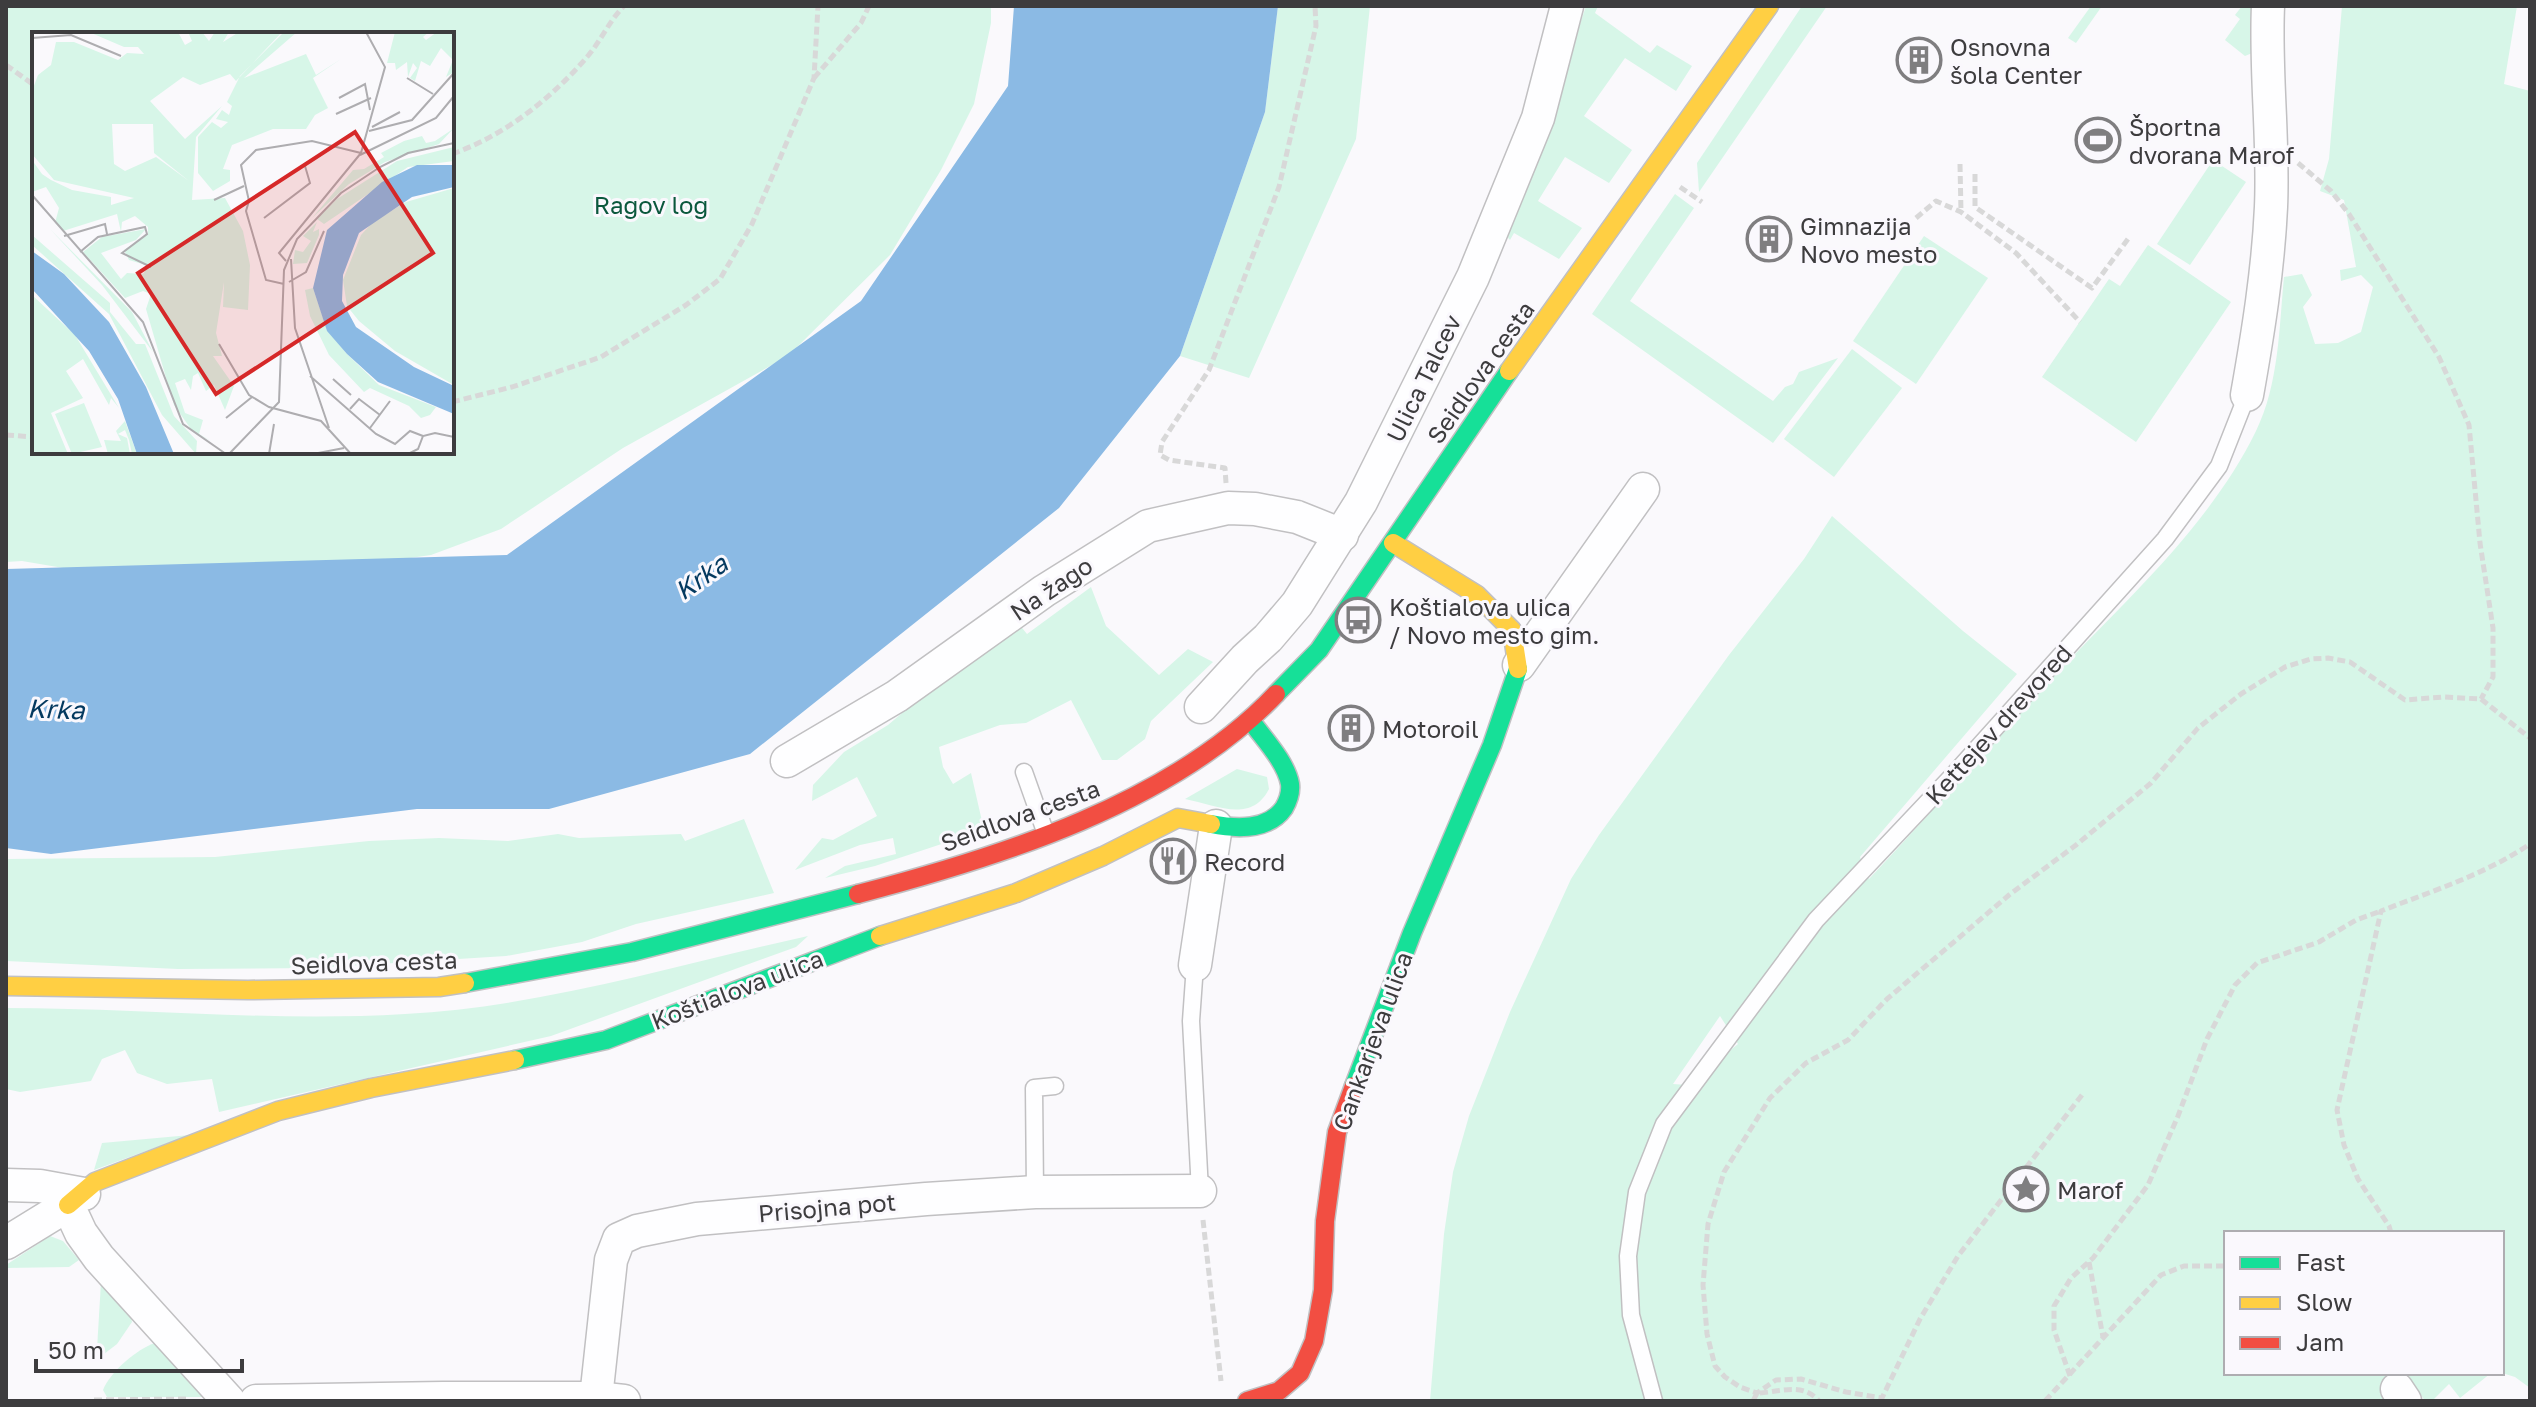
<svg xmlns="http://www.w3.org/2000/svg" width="2536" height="1407" font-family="'Golos Text',sans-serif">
<rect width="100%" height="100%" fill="#faf9fc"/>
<!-- green -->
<g fill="#d7f6e8" fill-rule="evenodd">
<path d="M6 6H991V23L974 104 941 170 890 255 788 356 623 448 501 529 431 555 332 569 99 574 22 561 6 562ZM34 34H452V452H34Z"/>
<polygon points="1278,6 1370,6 1356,139 1249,378 1180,356 1265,112"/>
<polygon points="1586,6 1598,6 1595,13 1650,53 1657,45 1692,66 1676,91 1625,58 1584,116 1632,150 1609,183 1565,157 1538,201 1582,228 1559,259 1514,233 1510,240 1503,232 1537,154"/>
<polygon points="1802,6 1827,6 1699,192 1697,163"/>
<polygon points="2091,6 2102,6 2076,43 2068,38"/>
<polygon points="2242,6 2258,6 2257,51 2245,56 2225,40 2240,19 2235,15"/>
<path d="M2342 6H2517L2504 84 2530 91V1388L2515 1377 2502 1373V1233H2226V1373H2491L2460 1398 2449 1384 2432 1401H2425L2421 1395 2403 1401H1430L1444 1234 1453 1172 1469 1116 1510 1012 1571 879 1599 835 1729 655 1804 559 1832 516 1963 631 2017 674 1860 857 1869 879C1933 811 1993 741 2057 673 2128 598 2210 525 2256 431 2279 384 2279 328 2284 277L2302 274 2312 295 2303 307 2315 344 2338 343 2361 332 2373 287 2361 275 2341 281 2340 270 2356 267 2344 200 2320 191 2329 159ZM1720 1016 1738 1044 1687 1085 1673 1084Z"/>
<polygon points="2213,160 2246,182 2190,265 2157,244"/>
<polygon points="1675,194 1694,208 1630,301 1773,401 1785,387 1793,384 1799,372 1838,358 1773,443 1592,314"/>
<polygon points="1924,236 1988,278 1916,384 1853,341"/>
<polygon points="2148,245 2231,302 2136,442 2042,377 2109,279 2120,286"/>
<polygon points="1852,349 1902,388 1834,477 1784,439"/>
<polygon points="1091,587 1106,626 1159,675 1188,649 1213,662 1151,721 1145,739 1117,760 1102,760 1071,700 1026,723 1000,725 939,747 943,767 953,784 971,773 984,830 875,866 825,878 845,866 896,854 893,838 860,845 795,870 822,838 833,840 877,816 857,777 812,801 813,785 844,752 888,725 1014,618 1027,634"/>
<path d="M1237 769 1267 777 1269 789C1251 824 1216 805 1185 799Z"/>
<polygon points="744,819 774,893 636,924 582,942 506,956 315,968 178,969 6,961 6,859 215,857 369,841 439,838 508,841 558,834 579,838 681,834 685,841"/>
<path d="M808 936 796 947 551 1036 219 1112 212 1079 167 1084 137 1073 125 1050 102 1059 91 1081 20 1092 6 1089V1008C139 1008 272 1022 405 1014 541 1007 676 965 808 936Z"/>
<polygon points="190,1135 94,1170 102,1143"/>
<polygon points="50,1236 63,1241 79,1260 69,1267 6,1268 6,1265"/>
<polygon points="101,1282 131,1316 132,1322 117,1344 104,1354 97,1349"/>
<path d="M155 1343 204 1397H107L103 1390C110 1372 137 1349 155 1343Z"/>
</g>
<!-- water -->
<polygon fill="#8bbae4" points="1014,6 1278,6 1265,112 1180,356 1059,508 750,754 549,809 417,809 51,854 6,848 6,569 507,555 861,301 1008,86"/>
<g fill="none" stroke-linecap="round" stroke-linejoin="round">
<!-- lane casing -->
<g stroke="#c1c0c2" stroke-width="19">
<g id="lane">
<polyline points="1024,772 1046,834"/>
<polyline points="1195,965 1191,1021 1200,1191"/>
<polyline points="1035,1192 1034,1088 1055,1086"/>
<polyline points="1654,1401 1631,1315 1628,1256 1637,1192 1664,1124 1816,920 1954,774 2165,539 2219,466 2247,395"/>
</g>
</g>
<!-- street casing -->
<g stroke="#c1c0c2" stroke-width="35">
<g id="street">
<path d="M2247 395C2258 333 2268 271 2271 207 2274 140 2265 73 2268 6"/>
<polyline points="1519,665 1643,489"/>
<polyline points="1201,707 1245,659 1268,638 1297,604 1361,502 1473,277 1538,118 1567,6"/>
<polyline points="787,761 897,696 1044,591 1148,526 1228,508 1255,509 1297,517 1342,535"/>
<polyline points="1195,965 1216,826"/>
<polyline points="6,1185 40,1186 84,1194"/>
<polyline points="6,1243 68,1205 81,1233 99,1258 229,1401"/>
<polyline points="2397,1389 2405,1401"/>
<polyline points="596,1398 611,1260 619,1239 637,1231 697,1219 926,1199 1035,1192 1200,1191"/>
<polyline points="256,1401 443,1398 596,1398 624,1401"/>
</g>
</g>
<!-- fast casing -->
<g stroke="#c1c0c2" stroke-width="21">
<g id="fast">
<polyline points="1276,694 1319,650 1509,371"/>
<path d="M1211 824C1236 829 1268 831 1284 808 1288 801 1291 792 1290 784 1286 762 1264 739 1251 721"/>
<polyline points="465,983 632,952 858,894"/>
<polyline points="515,1060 606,1040 880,936"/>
<polyline points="1354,1086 1412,933 1492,745 1518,669"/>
</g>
</g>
<!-- slow casing -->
<g stroke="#c1c0c2" stroke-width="21">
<g id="slow">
<polyline points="1509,371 1769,6"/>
<polyline points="1393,543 1477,595 1512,630 1518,669"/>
<polyline points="880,936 1016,893 1103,856 1178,818 1211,824"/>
<polyline points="6,986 248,990 439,987 465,983"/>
<polyline points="68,1205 95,1182 278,1111 371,1088 515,1060"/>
</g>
</g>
<!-- jam casing -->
<g stroke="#c1c0c2" stroke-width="21">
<g id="jam">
<path d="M858 894C1000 857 1173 803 1276 694"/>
<polyline points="1247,1401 1279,1391 1300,1373 1314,1341 1323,1290 1325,1221 1337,1132 1354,1086"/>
</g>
</g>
<!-- path -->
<g stroke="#d8d8d8" stroke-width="5" stroke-dasharray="8 4" stroke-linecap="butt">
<polyline points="6,65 34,85"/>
<polyline points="814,78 861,23 869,6"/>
<path d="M452 154C504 136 552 98 587 57 601 41 609 21 624 6"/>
<polyline points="2298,163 2331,191 2349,214 2439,357 2469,425 2480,543 2493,628 2493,677 2481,699"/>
<polyline points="1960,164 1961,212"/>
<polyline points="1975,174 1975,207 2092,288 2128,239"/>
<polyline points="1680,187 1702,202"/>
<polyline points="1916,218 1936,201 1961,212 2016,253 2080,322"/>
<polyline points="452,402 512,387 601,357 686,305 720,279 752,224 814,78 818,6"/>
<polyline points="6,435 34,437"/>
<polyline points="1226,483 1225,468 1169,460 1160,455 1162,442 1209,370 1279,187 1316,26 1315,6"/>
<polyline points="2082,1095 1958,1256 1920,1319 1882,1398 1846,1392 1801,1379 1776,1380 1757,1393 1740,1387 1725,1377 1715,1366 1707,1334 1703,1285 1708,1224 1724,1172 1770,1098 1806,1063 1848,1040 1887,999 2009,895 2076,845 2151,783 2198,728 2241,694 2285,667 2311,659 2328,658 2350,662 2405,700 2443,697 2481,699 2530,738"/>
<polyline points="1203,1220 1221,1381"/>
<path d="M2391 1233 2389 1226 2358 1179 2344 1145 2337 1110 2381 911C2432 891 2484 875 2530 844"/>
<polyline points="2089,1262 2103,1337"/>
<polyline points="2070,1376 2054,1330 2054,1306 2071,1278 2093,1258 2148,1185 2178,1116 2207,1039 2235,985 2257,963 2319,942 2356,920 2381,911"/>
<polyline points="94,1400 188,1399"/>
<path d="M1753 1401 1757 1393C1777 1393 1802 1381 1819 1401"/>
<polyline points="2045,1401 2161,1275 2184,1266 2226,1266"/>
</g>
<!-- lane -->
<use href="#lane" stroke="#fefeff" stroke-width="16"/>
<!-- street -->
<use href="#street" stroke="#fefeff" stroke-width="32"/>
<!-- fast -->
<use href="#fast" stroke="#16e098" stroke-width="18"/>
<!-- slow -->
<use href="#slow" stroke="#ffcf43" stroke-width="18"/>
<!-- jam -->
<use href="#jam" stroke="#f24e42" stroke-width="18"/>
</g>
<!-- icons -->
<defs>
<g id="building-ring" transform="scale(2.3)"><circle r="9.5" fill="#faf8fd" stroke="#7f7e80" stroke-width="1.5"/><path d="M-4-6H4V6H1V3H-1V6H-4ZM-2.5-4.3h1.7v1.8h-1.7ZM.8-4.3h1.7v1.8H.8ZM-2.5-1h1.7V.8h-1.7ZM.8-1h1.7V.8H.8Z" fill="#7f7e80"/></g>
<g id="stadium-ring" transform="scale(2.3)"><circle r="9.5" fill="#faf8fd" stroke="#7f7e80" stroke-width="1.5"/><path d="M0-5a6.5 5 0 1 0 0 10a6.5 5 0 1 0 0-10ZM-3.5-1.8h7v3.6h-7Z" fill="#7f7e80"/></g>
<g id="bus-ring" transform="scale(2.3)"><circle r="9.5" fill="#faf8fd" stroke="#7f7e80" stroke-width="1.5"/><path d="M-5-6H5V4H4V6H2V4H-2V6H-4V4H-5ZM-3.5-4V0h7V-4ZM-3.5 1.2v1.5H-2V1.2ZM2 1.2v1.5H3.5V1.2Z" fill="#7f7e80"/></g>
<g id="restaurant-ring" transform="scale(2.3)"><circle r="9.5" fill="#faf8fd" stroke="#7f7e80" stroke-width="1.5"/><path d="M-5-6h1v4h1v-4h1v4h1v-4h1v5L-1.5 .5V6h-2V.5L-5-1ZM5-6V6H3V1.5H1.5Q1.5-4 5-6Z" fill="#7f7e80"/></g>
<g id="sight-ring" transform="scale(2.3)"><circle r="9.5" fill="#faf8fd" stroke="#7f7e80" stroke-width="1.5"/><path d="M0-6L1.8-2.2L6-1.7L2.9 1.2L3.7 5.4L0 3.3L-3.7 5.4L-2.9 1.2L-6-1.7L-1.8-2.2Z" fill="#7f7e80"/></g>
</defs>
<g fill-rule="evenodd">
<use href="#building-ring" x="1919" y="60"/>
<use href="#stadium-ring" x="2098" y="140"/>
<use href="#building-ring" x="1769" y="239"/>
<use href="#bus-ring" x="1358" y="620"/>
<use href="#building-ring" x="1351" y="728"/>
<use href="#restaurant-ring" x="1173" y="861"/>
<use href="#sight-ring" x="2026" y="1189"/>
</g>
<g text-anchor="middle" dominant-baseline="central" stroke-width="6" stroke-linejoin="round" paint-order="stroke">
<!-- poi labels -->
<g font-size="24" fill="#3d3c3e" stroke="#faf8fd" text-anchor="start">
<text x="1950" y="46">Osnovna<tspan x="1950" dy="28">šola Center</tspan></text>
<text x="2129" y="126">Športna<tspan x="2129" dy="28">dvorana Marof</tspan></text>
<text x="1800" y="225">Gimnazija<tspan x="1800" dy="28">Novo mesto</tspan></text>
<text x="1389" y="606">Koštialova ulica<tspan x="1389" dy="28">/ Novo mesto gim.</tspan></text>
<text x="1382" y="728">Motoroil</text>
<text x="1204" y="861">Record</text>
<text x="2057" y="1189">Marof</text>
</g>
<!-- park labels -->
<g font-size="24" fill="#0b583d" stroke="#faf8fd">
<text x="651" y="204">Ragov log</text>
</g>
<!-- street labels -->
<g font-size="24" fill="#3d3c3e" stroke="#faf8fd">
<text transform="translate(1480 372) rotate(-55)">Seidlova cesta</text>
<text transform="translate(1423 378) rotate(-64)">Ulica Talcev</text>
<text transform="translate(1051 588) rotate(-34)">Na žago</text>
<text transform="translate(1998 724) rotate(-48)">Kettejev drevored</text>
<text transform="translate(1020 815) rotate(-20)">Seidlova cesta</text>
<text transform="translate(374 962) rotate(-2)">Seidlova cesta</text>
<text transform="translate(737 989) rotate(-21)">Koštialova ulica</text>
<text transform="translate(1372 1041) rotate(-70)">Cankarjeva ulica</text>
<text transform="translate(827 1207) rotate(-5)">Prisojna pot</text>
</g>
<!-- water labels -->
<g font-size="26" font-style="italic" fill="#04395f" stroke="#faf8fd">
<text transform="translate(701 577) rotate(-35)">Krka</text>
<text transform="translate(56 709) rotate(2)">Krka</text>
</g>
</g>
<!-- overview -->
<g transform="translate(32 32)">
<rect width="422" height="422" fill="#faf9fc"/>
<path d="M57 0H146L153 13 160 9 156 0H170L177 9 183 0H197L191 10 207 0H250L204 49 198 42 168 53 151 45 118 69 153 107 190 74 164 105 160 168 193 166 211 199 218 233 216 278 191 275 192 250 184 301 190 324H181L202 354 193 378 182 353 174 359 166 341 161 344 159 358 153 347 143 351 153 381 171 388 167 402 179 409 161 400 142 373 114 277 119 262 111 259 93 266 51 220 70 205 114 197 104 208 69 221 89 247 95 241 111 242 117 234 97 228 92 218 116 202V195L103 184 90 190 89 200 85 182 31 199 23 191 27 176 14 155 0 160V128L10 142 19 148 40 158 79 165V173L102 166 22 148 0 122V59L6 43 19 33 24 10H42L86 28 95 21 112 22 106 15H92ZM80 92H121L122 121 157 149 124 125 93 139 82 132ZM252 0H265L212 46 274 22 284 43 309 27 281 46 296 76 283 83 274 97H241L200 113 191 137 198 138V149L181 159 166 141V105L180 90 189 96 196 90 184 87 190 78 197 83 200 74 195 70 208 44ZM363 0H397L391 5 394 8 405 0H422V40L414 45 421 28 409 16 398 34 389 29 383 49 378 46 385 36 381 31 376 45 375 30 364 38 363 31H355ZM421 97 407 112 353 130 317 152 280 186 321 138 332 137 352 125 349 121 372 109 390 104 394 111 403 109ZM422 115V129L376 135 292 192 285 187 305 167 365 129ZM422 156V353L363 319 327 289 315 274 311 248 329 203 341 190 374 170ZM285 190 281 200 287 197V203L275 231 261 232 263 218 271 220 279 209 271 204ZM18 197 100 280 121 320 70 253ZM0 203 78 271V280L104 312H113L142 384 165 409 164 422 130 383 77 282 0 213ZM281 256 295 298 315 322 347 353 404 375 398 383 389 386 377 374 338 356 332 360 297 323 278 284 273 258ZM0 263 43 303 87 376 79 366 77 373 51 327 34 339 51 366 19 381 36 422H0ZM52 371 70 415 40 422 23 382ZM93 389 105 422H100L97 408 93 398 86 402 95 406 98 422H76L72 408 89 409 84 399Z" fill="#d7f6e8" fill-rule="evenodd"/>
<path d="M385 133H422V155L380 165 327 201 311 243 310 269 324 295 382 335 422 354V382L346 350 315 322 295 299 281 256 295 198 350 150ZM0 219 32 242 77 290 114 355 142 422H105L86 367 57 319 0 257Z" fill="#8bbae4"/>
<path fill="none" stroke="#aeadb0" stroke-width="2" d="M0 6 39 3 89 24M375 46 401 62M307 66 333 52 338 78M304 82 339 66M340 95 368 80M337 99 380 88 422 41M328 123 404 86 422 64M0 163 111 290 151 392 194 422M182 168 212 154M217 169 304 113M232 186 278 151 273 134M32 204 73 192 75 202M48 220 66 205 113 195 115 202 90 221 119 235M259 227 263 296 297 396M254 229 247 221 329 121M257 250 274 240 292 199M252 252 234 248 214 179 217 169 209 133 224 118 280 109 329 121 353 35 334 0M187 312 217 363 237 375 289 389 319 422M278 344 344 402 363 412 378 399 391 404M301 347 319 363M318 377 327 367 348 383M194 386 220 365M338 396 358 369M197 422 247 370 252 238 265 207 309 161 348 135 376 121 422 111M237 422 242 392M281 422 312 416M376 422 386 417 391 404 403 401 422 405"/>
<path fill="#d62828" fill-opacity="0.15" stroke="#d62828" stroke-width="4" d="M323 100 401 221 184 362 106 241Z"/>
<rect width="422" height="422" fill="none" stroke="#3d3c3e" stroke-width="4"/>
</g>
<!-- border -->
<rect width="2536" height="1407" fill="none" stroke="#3d3c3e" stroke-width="16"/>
<!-- legend -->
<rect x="2224" y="1231" width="280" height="144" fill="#faf8fd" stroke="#aeadb1" stroke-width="2"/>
<rect x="2240" y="1257" width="40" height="12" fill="#16e098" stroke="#aeadb1" stroke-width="2"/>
<text x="2296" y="1271" font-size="24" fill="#3d3c3e">Fast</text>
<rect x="2240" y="1297" width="40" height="12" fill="#ffcf43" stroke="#aeadb1" stroke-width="2"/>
<text x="2296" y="1311" font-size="24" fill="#3d3c3e">Slow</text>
<rect x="2240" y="1337" width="40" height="12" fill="#f24e42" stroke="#aeadb1" stroke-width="2"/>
<text x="2296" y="1351" font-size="24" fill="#3d3c3e">Jam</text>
<!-- scale -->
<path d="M36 1359v12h206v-12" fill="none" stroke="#3d3c3e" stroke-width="4"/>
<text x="48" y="1359" font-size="24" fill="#3d3c3e" stroke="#faf8fd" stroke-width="6" paint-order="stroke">50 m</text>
</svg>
